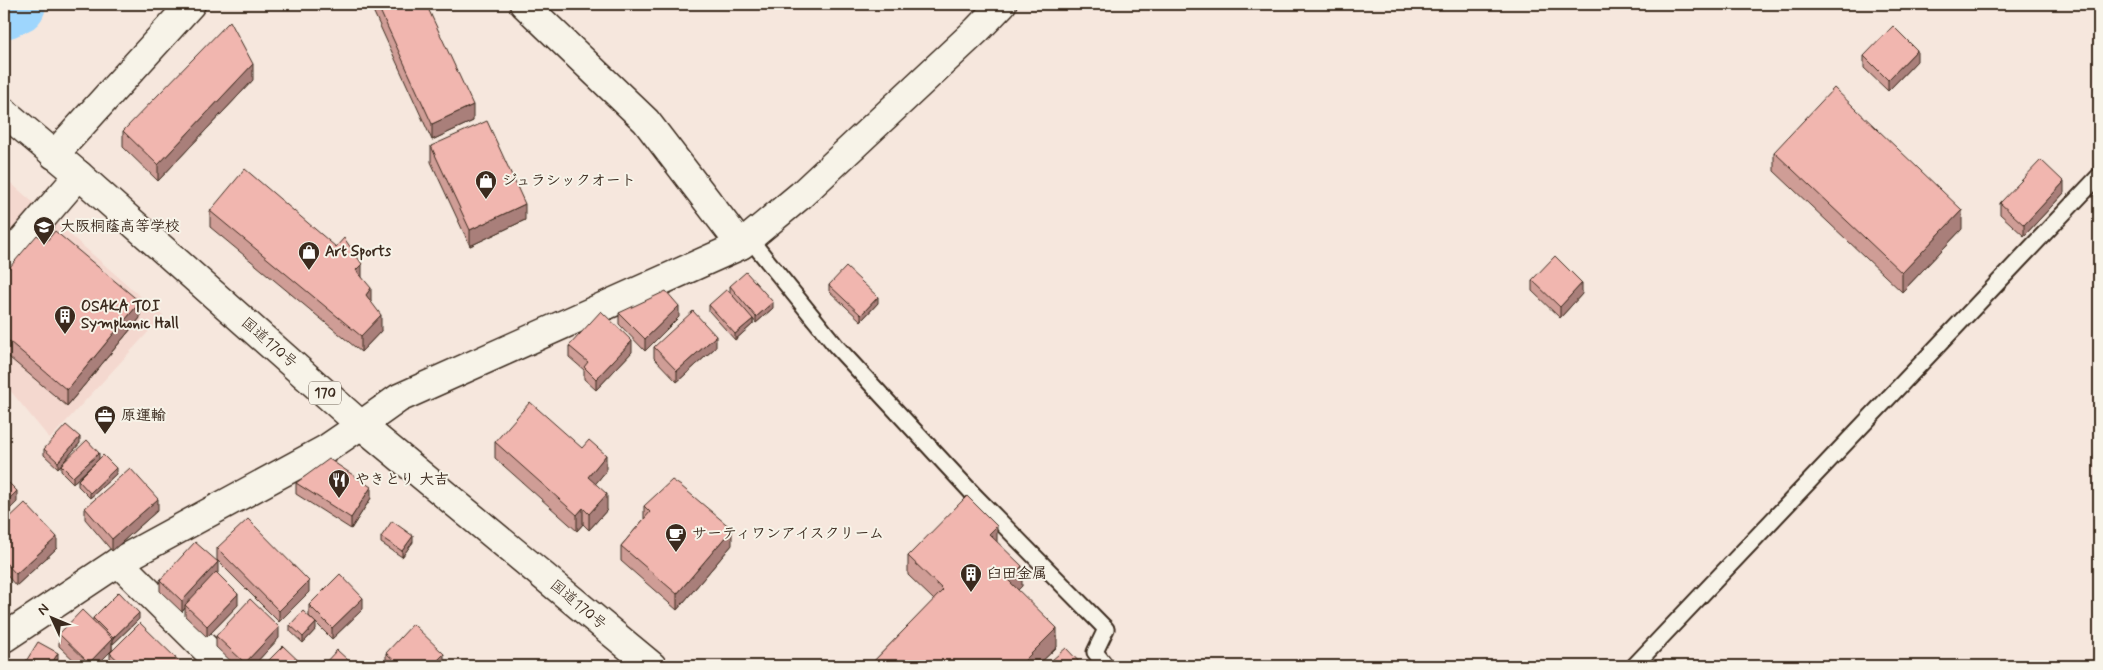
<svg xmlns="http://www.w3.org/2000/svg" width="2103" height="670" font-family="Mynerve,'Klee One',sans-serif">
<rect width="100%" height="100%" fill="#f6e7dd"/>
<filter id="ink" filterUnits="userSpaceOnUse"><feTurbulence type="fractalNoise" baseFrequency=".02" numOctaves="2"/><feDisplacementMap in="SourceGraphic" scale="10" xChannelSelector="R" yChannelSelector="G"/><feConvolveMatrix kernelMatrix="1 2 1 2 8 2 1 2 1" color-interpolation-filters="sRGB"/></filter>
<g filter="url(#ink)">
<!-- built -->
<polygon fill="#f4d8cf" points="4,177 163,316 50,439 4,383"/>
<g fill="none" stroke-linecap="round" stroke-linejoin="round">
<!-- river -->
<polyline stroke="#9ed6fd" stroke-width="58" points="4,10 17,4"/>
<!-- lane casing -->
<g stroke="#3b2a1e" stroke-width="19">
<g id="lane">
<polyline points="749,238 836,346 975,496 1106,629 1095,652 1106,666"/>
<polyline points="1634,666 2099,176"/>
</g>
</g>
<!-- street casing -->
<g stroke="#3b2a1e" stroke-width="31">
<g id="street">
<polyline points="524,4 646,121 741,245"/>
<polyline points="54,155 191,4"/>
<polyline points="4,262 79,175"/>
<polyline points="361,425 399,398 741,245 801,195 977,30 1002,4"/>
<polyline points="118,562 223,666"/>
</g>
</g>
<!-- secondary casing -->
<g stroke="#3b2a1e" stroke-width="31">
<polyline id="secondary" points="4,638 118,562 326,449 361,425"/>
</g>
<!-- highway casing -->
<g stroke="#3b2a1e" stroke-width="31">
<polyline id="highway" points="4,112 79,175 361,425 652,666"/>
</g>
<!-- lane -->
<use href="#lane" stroke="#f7f3e8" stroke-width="15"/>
<!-- street -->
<use href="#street" stroke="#f7f3e8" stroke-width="28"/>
<!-- secondary -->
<use href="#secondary" stroke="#f7f3e8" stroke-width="28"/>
<!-- highway -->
<use href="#highway" stroke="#f7f3e8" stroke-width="28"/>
</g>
<!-- wall -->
<g fill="#cf9d96" stroke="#3b2a1e">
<polygon points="370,4 426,4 473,121 432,140"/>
<polygon points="1864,56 1917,61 1888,91 1864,68"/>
<polygon points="253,80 158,181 123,147 123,131"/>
<polygon points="431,146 525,220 470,246 431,162"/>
<polygon points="1774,152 1962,229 1902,292 1774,171"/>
<polygon points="2064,193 2024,236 2000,214 2000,203"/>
<polygon points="210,211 362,278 381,331 361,352 210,227"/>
<polygon points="4,274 140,318 67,406 4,353"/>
<polygon points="1532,280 1582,294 1560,318 1532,291"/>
<polygon points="829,285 878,303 861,321 829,291"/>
<polygon points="730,286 773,308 756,323 753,319 753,324 735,340 709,311 709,305 730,292"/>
<polygon points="619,313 679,317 645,351 619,324"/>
<polygon points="569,346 632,352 596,390 584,379 584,370 569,357"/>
<polygon points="654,347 716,347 677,382 654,358"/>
<polygon points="495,442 606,471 595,484 607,510 589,530 583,524 577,531 495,458"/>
<polygon points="80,443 58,468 44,455 44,449"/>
<polygon points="99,459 73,483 61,471 61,465"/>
<polygon points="116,474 90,498 78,486 78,480"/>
<polygon points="296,483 371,498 351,529 296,494"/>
<polygon points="644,506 732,545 677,610 621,561 621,546 644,519"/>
<polygon points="85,508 158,510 112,551 85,519"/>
<polygon points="4,523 57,548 16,586 4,572"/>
<polygon points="381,537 413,542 402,557 381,543"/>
<polygon points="997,542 1022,586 1018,590 1057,647 1037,666 869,666 934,600 908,575 908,556"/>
<polygon points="217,548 309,592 279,622 217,560"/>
<polygon points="217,573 238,605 207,637 185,616 185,608 182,612 160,591 160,580"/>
<polygon points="309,605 363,609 332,639 309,616"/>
<polygon points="93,618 139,619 113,644 112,643 112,650 96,666 80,666 59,646 59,634 93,620"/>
<polygon points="290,625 316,629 303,643 290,631"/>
<polygon points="216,636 279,638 253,666 236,666 216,647"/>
<polygon points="110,653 182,666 112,666 110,664"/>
<polygon points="386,653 444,665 443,666 388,666 386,664"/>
</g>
<!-- shaded-wall -->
<g fill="#a97f7a" stroke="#3b2a1e">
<polygon points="1917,50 1917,61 1888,91 1888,80"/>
<polygon points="253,64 253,80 158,181 158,165"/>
<polygon points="473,105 473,121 432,140 432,124"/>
<polygon points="2064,182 2064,193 2024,236 2024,225"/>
<polygon points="525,204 525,220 470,246 470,230"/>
<polygon points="1962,210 1962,229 1902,292 1902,273"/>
<polygon points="362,264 362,280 356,270"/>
<polygon points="1582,283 1582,294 1560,318 1560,307"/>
<polygon points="371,288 371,304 366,295"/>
<polygon points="878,297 878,303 861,321 861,315"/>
<polygon points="140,302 140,318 67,406 67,390"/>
<polygon points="773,302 773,308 756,323 756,317"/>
<polygon points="679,306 679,317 645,351 645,339"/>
<polygon points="381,315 381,331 361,352 361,336"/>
<polygon points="753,319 753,324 735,340 735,334"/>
<polygon points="716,336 716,347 677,382 677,371"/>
<polygon points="632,341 632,352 596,390 596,379"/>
<polygon points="80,437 80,443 58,468 58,462"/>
<polygon points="99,453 99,459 73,483 73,477"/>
<polygon points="606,455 606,471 588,493 588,477"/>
<polygon points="116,468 116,474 90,498 90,493"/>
<polygon points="371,487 371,498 351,529 351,518"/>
<polygon points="17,491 17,502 4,515 4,504"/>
<polygon points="607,494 607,510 589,530 589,514"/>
<polygon points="158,499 158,510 112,551 112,539"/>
<polygon points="583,508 583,524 577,531 577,515"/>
<polygon points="997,526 997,545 989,534"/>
<polygon points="732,529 732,545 677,610 677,594"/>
<polygon points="413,536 413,542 402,557 402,551"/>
<polygon points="57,537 57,548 16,586 16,574"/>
<polygon points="218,562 218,573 185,605 185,608 182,612 182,601"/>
<polygon points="1022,566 1022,586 1008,600 1008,580"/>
<polygon points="309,581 309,592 279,622 279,611"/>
<polygon points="238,594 238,605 207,637 207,626"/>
<polygon points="363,598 363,609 332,639 332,628"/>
<polygon points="139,613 139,619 113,644 113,638"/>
<polygon points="316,623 316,629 303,643 303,637"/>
<polygon points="279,627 279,638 253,666 245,666 245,663"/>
<polygon points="1057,628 1057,647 1037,666 1019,666"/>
<polygon points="112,639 112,650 96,666 89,666 89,663"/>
<polygon points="58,653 58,659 54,666 50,666"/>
<polygon points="444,654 444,665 443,666 432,666"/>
<polygon points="349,661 349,666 344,666"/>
</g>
<!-- building -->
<g fill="#f1b6af" stroke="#3b2a1e">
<polygon points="377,4 426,4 473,105 432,124"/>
<polygon points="230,21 253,64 158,165 123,131"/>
<polygon points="1893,26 1917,50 1888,80 1864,56"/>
<polygon points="1834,88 1962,210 1902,273 1774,152"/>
<polygon points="487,121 525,204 470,230 431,146"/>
<polygon points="2041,160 2064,182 2024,225 2000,203"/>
<polygon points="245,169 336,247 344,238 362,264 356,270 371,288 366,295 381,315 361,336 210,211"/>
<polygon points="55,231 140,302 67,390 4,337 4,274 37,235 46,242"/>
<polygon points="1555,256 1582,283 1560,307 1532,280"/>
<polygon points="846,267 878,297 861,315 829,285"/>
<polygon points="746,272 773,302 756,317 730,286"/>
<polygon points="727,289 753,319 735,334 709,305"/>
<polygon points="666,291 679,306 645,339 619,313"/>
<polygon points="601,311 632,341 596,379 584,367 588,362 569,346"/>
<polygon points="693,311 716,336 677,371 654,347"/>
<polygon points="530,402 582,448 589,440 606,455 588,477 607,494 589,514 583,508 577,515 495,442"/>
<polygon points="66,425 80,437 58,462 44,449"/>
<polygon points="87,440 99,453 73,477 61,465"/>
<polygon points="103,455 116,468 90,493 78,480"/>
<polygon points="329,459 371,487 351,518 296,483"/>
<polygon points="130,468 158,499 112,539 85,508"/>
<polygon points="4,478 17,491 4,504"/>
<polygon points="672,480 681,486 732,529 677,594 621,546 650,512 644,506"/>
<polygon points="967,496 997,526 989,534 1022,566 1008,580 1057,628 1019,666 869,666 943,590 908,556"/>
<polygon points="25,503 57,537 16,574 4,561 4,523"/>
<polygon points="248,519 309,581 279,611 217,548"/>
<polygon points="392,521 413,536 402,551 381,537"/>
<polygon points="195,542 218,562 182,601 160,580"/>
<polygon points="216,572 238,594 207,626 185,605"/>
<polygon points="340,574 363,598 332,628 309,605"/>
<polygon points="119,592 139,613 113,638 93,618"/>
<polygon points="250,599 279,627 245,663 216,636"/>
<polygon points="82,610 112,639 89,663 59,634"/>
<polygon points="303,611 316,623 303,637 290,625"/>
<polygon points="140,623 182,664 179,666 124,666 110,653"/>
<polygon points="413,624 444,654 432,666 400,666 386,653"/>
<polygon points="38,642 58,653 50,666 23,666"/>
<polygon points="283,646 304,666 263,666"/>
<polygon points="1066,648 1083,666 1045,666"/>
<polygon points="337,650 349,661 344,666 324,666 323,665"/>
<polygon points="66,662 71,666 63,666"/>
</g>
</g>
<!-- icons -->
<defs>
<g id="shop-pin" transform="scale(1.125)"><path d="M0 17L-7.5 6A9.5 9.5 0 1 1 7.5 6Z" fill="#3b2a1e" stroke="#f7f3e8"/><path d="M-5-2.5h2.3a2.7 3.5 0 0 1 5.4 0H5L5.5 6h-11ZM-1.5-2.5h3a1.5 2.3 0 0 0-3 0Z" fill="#fff"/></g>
<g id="school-pin" transform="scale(1.125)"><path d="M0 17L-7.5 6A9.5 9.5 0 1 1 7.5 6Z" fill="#3b2a1e" stroke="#f7f3e8"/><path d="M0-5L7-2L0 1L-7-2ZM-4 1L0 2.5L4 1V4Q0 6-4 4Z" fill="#fff"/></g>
<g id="building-pin" transform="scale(1.125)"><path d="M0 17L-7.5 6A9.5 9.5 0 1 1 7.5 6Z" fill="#3b2a1e" stroke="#f7f3e8"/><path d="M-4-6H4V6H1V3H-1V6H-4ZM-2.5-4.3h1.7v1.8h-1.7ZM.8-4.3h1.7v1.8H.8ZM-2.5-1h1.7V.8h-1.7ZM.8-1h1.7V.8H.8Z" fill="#fff"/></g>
<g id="office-pin" transform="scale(1.125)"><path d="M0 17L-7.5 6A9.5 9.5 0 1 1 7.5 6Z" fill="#3b2a1e" stroke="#f7f3e8"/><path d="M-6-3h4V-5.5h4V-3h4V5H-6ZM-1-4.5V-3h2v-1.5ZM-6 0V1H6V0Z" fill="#fff"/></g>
<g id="restaurant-pin" transform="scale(1.125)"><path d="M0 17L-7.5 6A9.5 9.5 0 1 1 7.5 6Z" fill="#3b2a1e" stroke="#f7f3e8"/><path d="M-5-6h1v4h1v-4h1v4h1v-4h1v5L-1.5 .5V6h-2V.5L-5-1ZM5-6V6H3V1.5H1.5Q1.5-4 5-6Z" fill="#fff"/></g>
<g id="cafe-pin" transform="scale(1.125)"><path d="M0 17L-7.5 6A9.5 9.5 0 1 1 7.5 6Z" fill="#3b2a1e" stroke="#f7f3e8"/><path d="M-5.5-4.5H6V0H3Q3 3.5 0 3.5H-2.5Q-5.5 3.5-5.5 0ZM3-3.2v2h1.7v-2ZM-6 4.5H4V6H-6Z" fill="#fff"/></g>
</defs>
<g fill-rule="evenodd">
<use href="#shop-pin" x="486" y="181"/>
<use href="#school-pin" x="44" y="227"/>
<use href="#shop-pin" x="309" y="252"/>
<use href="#building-pin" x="65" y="316"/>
<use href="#office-pin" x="105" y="416"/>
<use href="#restaurant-pin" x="339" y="480"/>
<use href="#cafe-pin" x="676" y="534"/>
<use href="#building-pin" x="971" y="574"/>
</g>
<g text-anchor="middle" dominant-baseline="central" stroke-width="4" stroke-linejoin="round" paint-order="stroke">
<!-- shield labels -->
<rect fill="#f7f3e8" stroke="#73665b" stroke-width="1" x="309" y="381.5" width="32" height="23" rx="4"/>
<g font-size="14" font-weight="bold" fill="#3b2a1e">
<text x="325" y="393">170</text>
</g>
<!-- poi labels -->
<g font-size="15" font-weight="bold" fill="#3b2a1e" stroke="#f7f3e8" text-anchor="start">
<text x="502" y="181">ジュラシックオート</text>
<text x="60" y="227">大阪桐蔭高等学校</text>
<text x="325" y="252">Art Sports</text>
<text x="81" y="307">OSAKA TOI<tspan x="81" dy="17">Symphonic Hall</tspan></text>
<text x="121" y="416">原運輸</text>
<text x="355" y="480">やきとり 大吉</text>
<text x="692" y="534">サーティワンアイスクリーム</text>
<text x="987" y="574">臼田金属</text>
</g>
<!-- street labels -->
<g font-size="15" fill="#3b2a1e" stroke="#f7f3e8">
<text transform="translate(269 343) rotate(41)">国道170号</text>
<text transform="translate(578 605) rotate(40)">国道170号</text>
</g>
</g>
<!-- margin -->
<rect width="2103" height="670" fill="none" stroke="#f7f3e8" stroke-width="20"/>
<rect x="10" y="10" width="2083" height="650" fill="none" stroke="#3b2a1e" stroke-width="2" filter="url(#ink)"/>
<!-- north arrow -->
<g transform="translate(52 618) rotate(314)" stroke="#f7f3e8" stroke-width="4" paint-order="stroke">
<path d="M0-4L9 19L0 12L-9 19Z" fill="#3b2a1e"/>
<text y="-8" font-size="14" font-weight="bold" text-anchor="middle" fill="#3b2a1e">N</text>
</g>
</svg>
